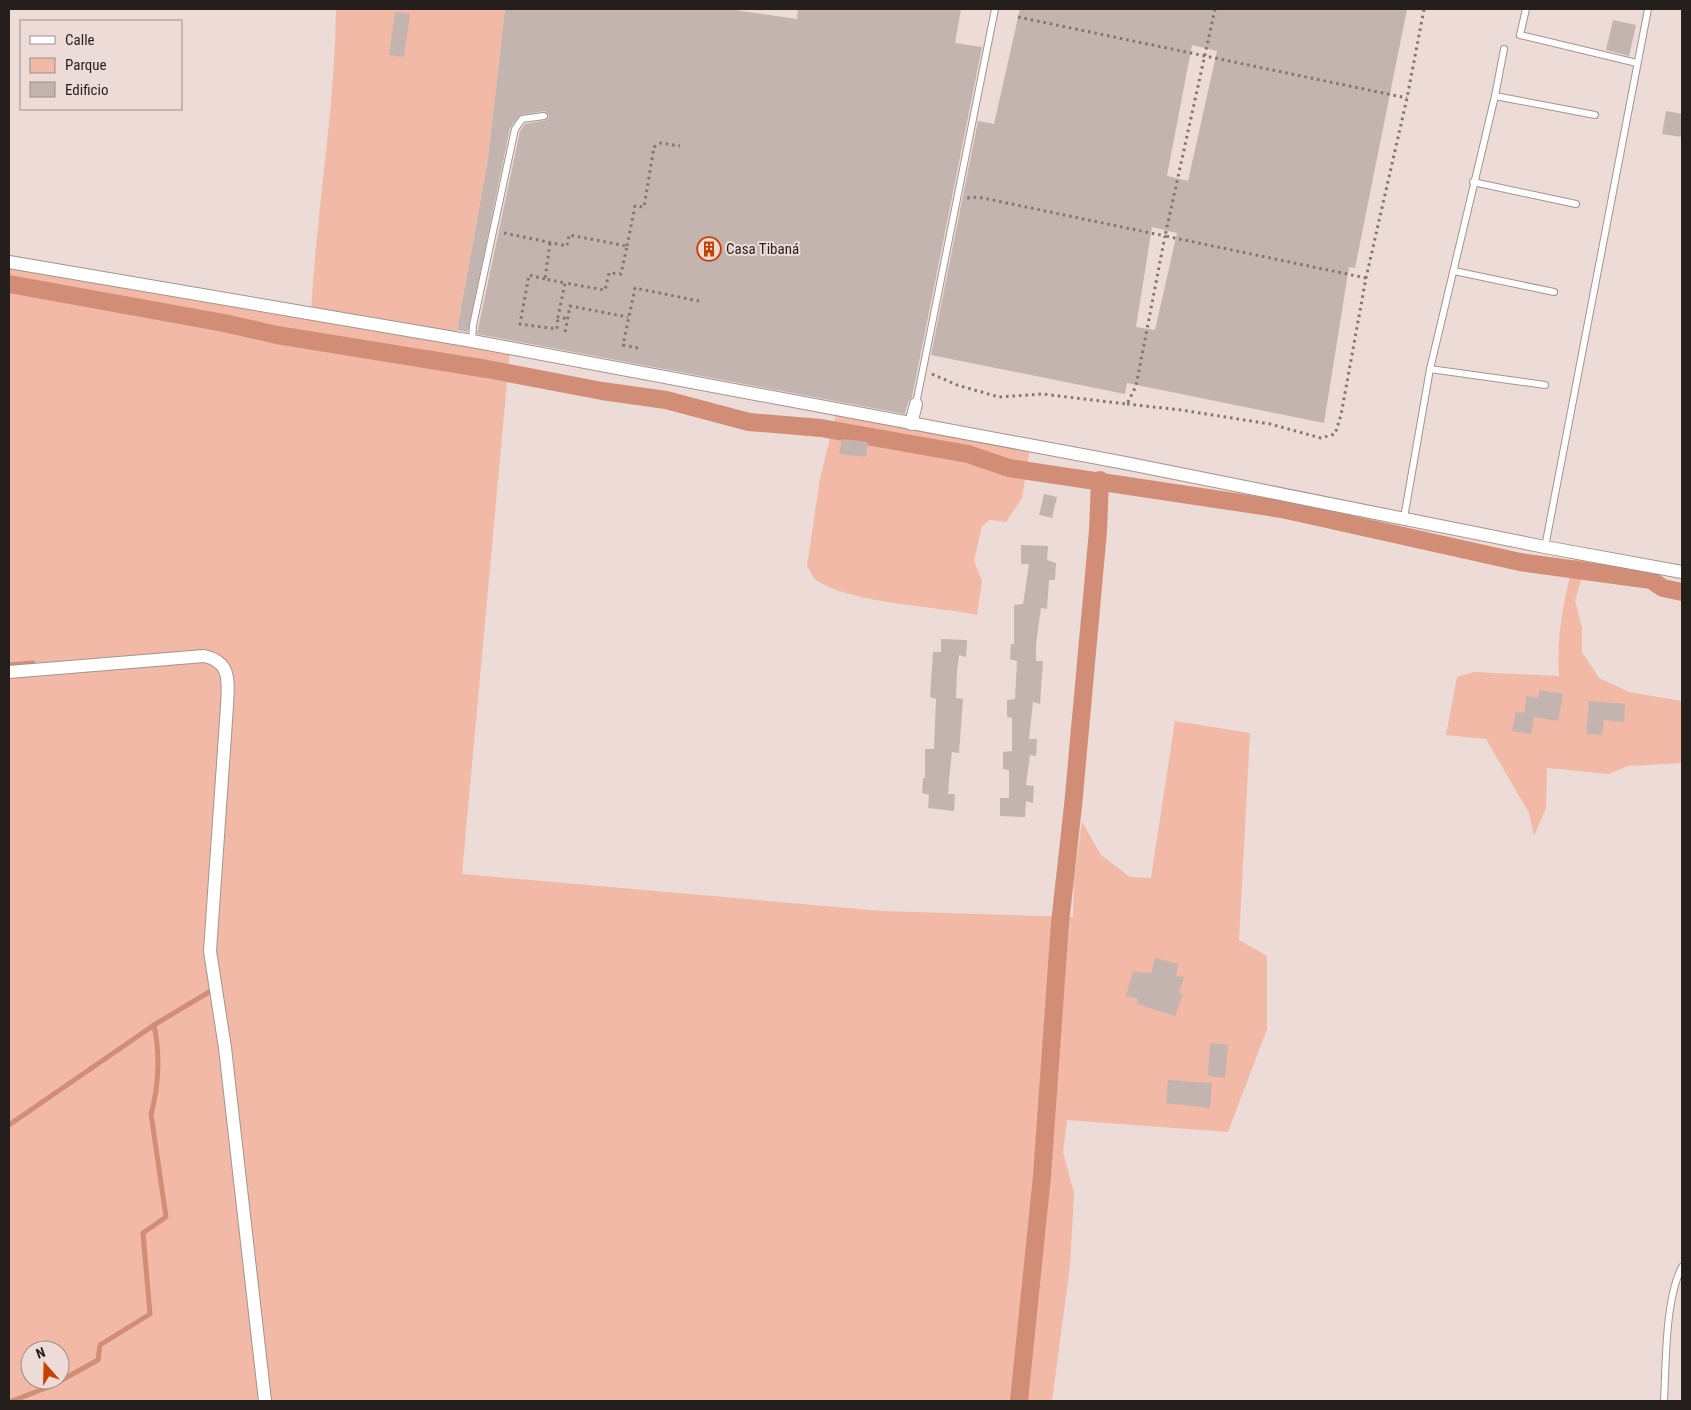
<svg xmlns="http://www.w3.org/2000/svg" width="1691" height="1410" font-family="'Roboto Condensed',sans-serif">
<rect width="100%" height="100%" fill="#ecdbd6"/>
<!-- green -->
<g fill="#f1b9a6" fill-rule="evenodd">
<path d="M336 9H505L488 159 455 340 510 349 462 874 882 911 1073 917 1074 878 1082 822 1101 855 1130 877 1151 878 1175 721 1250 733 1239 940 1267 956V1029L1228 1132 1067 1120 1063 1152 1074 1193 1070 1266 1052 1401H9V262L311 314C316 212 335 111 336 9ZM30 1350H60V1380H30Z"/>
<path d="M837 411 1030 447 1022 498 1006 522 990 520 982 526 974 561 982 581 977 615C936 606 846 603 815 579 812 576 810 569 807 566L820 478Z"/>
<path d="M1576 553 1589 555 1575 600 1582 628V652L1599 678 1629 692 1682 701V763L1628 766 1609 774 1547 768 1546 808 1534 836 1529 813 1486 739 1446 735 1457 677 1474 672 1559 676C1556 633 1565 594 1576 553Z"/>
</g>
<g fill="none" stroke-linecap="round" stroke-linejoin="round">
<!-- stream -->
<g stroke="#d28d77" stroke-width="5">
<polyline points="9,665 33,663"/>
<polyline points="9,1125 154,1025 214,989"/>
<path d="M12 1401 51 1386 98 1360 100 1345 150 1314 143 1233 166 1217 151 1114C159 1086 160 1053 154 1025"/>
</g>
<!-- canal -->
<g stroke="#d28d77" stroke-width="18">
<polyline points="9,284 224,323 277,335 487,369 602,391 666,400 749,422 821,428 968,454 1009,468 1282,509 1520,562 1651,580 1663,588 1682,592"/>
<polyline points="1019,1401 1042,1176 1060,923 1073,806 1098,531 1100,480"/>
</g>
</g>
<!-- building -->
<g fill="#c4b4af" fill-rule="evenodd">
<polygon points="505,9 727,9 797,19 798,9 961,9 955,43 982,47 912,397 908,402 905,414 477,334 520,131 525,124 547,120 549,116 545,111 520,115 510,128 468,332 457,330 488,159"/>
<path d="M1020 9H1407L1355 268 1349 267 1324 423 1127 383 1125 394 931 355 978 121 994 124ZM1192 45 1217 51 1188 181 1167 176ZM1152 227 1177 233 1155 330 1136 327Z"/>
<polygon points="395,12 410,14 404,57 389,55"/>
<polygon points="1613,20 1636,25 1629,56 1606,50"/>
<polygon points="1666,111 1682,114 1682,137 1662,134"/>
<polygon points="842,439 868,442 866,457 839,454"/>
<polygon points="1044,494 1057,497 1052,518 1039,515"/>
<polygon points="1021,545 1048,546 1047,560 1056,563 1055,580 1049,580 1047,609 1041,608 1036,644 1036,661 1043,661 1040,704 1033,702 1029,739 1037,739 1036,756 1030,755 1026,785 1034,786 1033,803 1026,801 1025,817 1000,816 1000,798 1009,798 1009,770 1003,769 1003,752 1012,751 1012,718 1007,717 1007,700 1015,699 1017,661 1010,659 1011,644 1014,644 1014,605 1023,604 1029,564 1021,564"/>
<polygon points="941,639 967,640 966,657 959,655 957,670 956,698 963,699 959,753 952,752 949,780 948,794 955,794 954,811 928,808 929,795 922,793 923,778 925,778 925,749 934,749 936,699 930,697 933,652 941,652"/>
<polygon points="1539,690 1563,694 1558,721 1534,717 1531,734 1512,731 1516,712 1524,713 1527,696 1538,698"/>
<polygon points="1589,701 1625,704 1624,722 1604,720 1602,735 1586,734"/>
<polygon points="1155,958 1178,964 1176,976 1184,977 1179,993 1183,994 1175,1016 1137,1004 1138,999 1126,996 1133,972 1151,973"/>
<polygon points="1210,1043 1228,1045 1225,1078 1208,1076"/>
<polygon points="1168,1080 1212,1083 1210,1108 1166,1103"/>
</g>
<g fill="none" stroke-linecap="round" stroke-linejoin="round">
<!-- service casing -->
<g stroke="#a3948f" stroke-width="8">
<g id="service">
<polyline points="1526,9 1520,35 1637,63"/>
<polyline points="1495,96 1595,115"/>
<polyline points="1473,182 1576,204"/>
<polyline points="1454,271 1554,292"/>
<polyline points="472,341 473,325 515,129 522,119 544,116"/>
<polyline points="1430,369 1545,385"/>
<polyline points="916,404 995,9"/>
<polyline points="1404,518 1430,369 1495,96 1504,49"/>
<polyline points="1545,547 1648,9"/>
<path d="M1664 1401C1666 1364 1665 1299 1682 1267"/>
</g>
</g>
<!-- minor casing -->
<g stroke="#a3948f" stroke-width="14">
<g id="minor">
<polyline points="9,262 472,341 1125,463 1545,547 1682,572"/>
<polyline points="911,424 916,404"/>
<path d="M9 672 204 656C232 662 228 682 227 706L210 951 225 1048 265 1401"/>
</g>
</g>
<!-- path -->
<g stroke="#817672" stroke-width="3" stroke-dasharray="2.5 4" stroke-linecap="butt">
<polyline points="1215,9 1165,236 1366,278"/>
<polyline points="1018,17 1407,98"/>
<polyline points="504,233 567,246 569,235 627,246 621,274 609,273 605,290 565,283 558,317 568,319"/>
<polyline points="550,243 545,279 565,283"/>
<polyline points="627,246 635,206 644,207 654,147 661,143 680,146"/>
<polyline points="545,279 529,275 520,324 557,329 558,317"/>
<polyline points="565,332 570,306 628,317"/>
<polyline points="638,348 623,345 635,288 699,301"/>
<polyline points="932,374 957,385 999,397 1042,394 1127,404 1136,386 1165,236 978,197 967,198"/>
<polyline points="1127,404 1181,410 1270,424 1321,438 1335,434 1341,415 1366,278 1407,98 1424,9"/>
</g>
<!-- service -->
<use href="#service" stroke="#fff" stroke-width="6"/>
<!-- minor -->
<use href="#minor" stroke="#fff" stroke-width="12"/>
</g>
<!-- icons -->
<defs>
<g id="building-ring" transform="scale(1.25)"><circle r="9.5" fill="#ecdbd6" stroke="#c74101" stroke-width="1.5"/><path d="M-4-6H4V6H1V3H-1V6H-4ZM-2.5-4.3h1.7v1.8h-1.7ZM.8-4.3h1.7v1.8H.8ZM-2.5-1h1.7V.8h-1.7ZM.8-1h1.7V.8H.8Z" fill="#c74101"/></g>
</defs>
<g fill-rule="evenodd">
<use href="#building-ring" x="709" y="249"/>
</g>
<g text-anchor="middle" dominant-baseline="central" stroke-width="4" stroke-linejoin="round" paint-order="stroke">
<!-- poi labels -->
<g font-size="15" fill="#241e1c" stroke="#ecdbd6" text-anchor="start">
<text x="726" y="249">Casa Tibaná</text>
</g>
</g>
<!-- border -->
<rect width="1691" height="1410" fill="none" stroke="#241e1c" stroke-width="20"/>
<!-- legend -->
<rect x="20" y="20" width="162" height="90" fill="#ecdbd6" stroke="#9c8f8c"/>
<rect x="30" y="36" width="25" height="8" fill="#ffffff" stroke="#9c8f8c"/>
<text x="65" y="45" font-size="15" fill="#241e1c">Calle</text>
<rect x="30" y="58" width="25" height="15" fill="#f1b9a6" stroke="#9c8f8c"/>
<text x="65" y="70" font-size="15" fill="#241e1c">Parque</text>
<rect x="30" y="82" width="25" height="15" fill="#c4b4af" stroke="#9c8f8c"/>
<text x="65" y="95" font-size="15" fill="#241e1c">Edificio</text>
<!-- north arrow -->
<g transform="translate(45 1365) rotate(340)"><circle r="24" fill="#ecdbd6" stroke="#9c8f8c"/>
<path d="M0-4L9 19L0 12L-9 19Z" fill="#c74101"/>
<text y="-8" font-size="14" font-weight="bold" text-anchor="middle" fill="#241e1c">N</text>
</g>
</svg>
